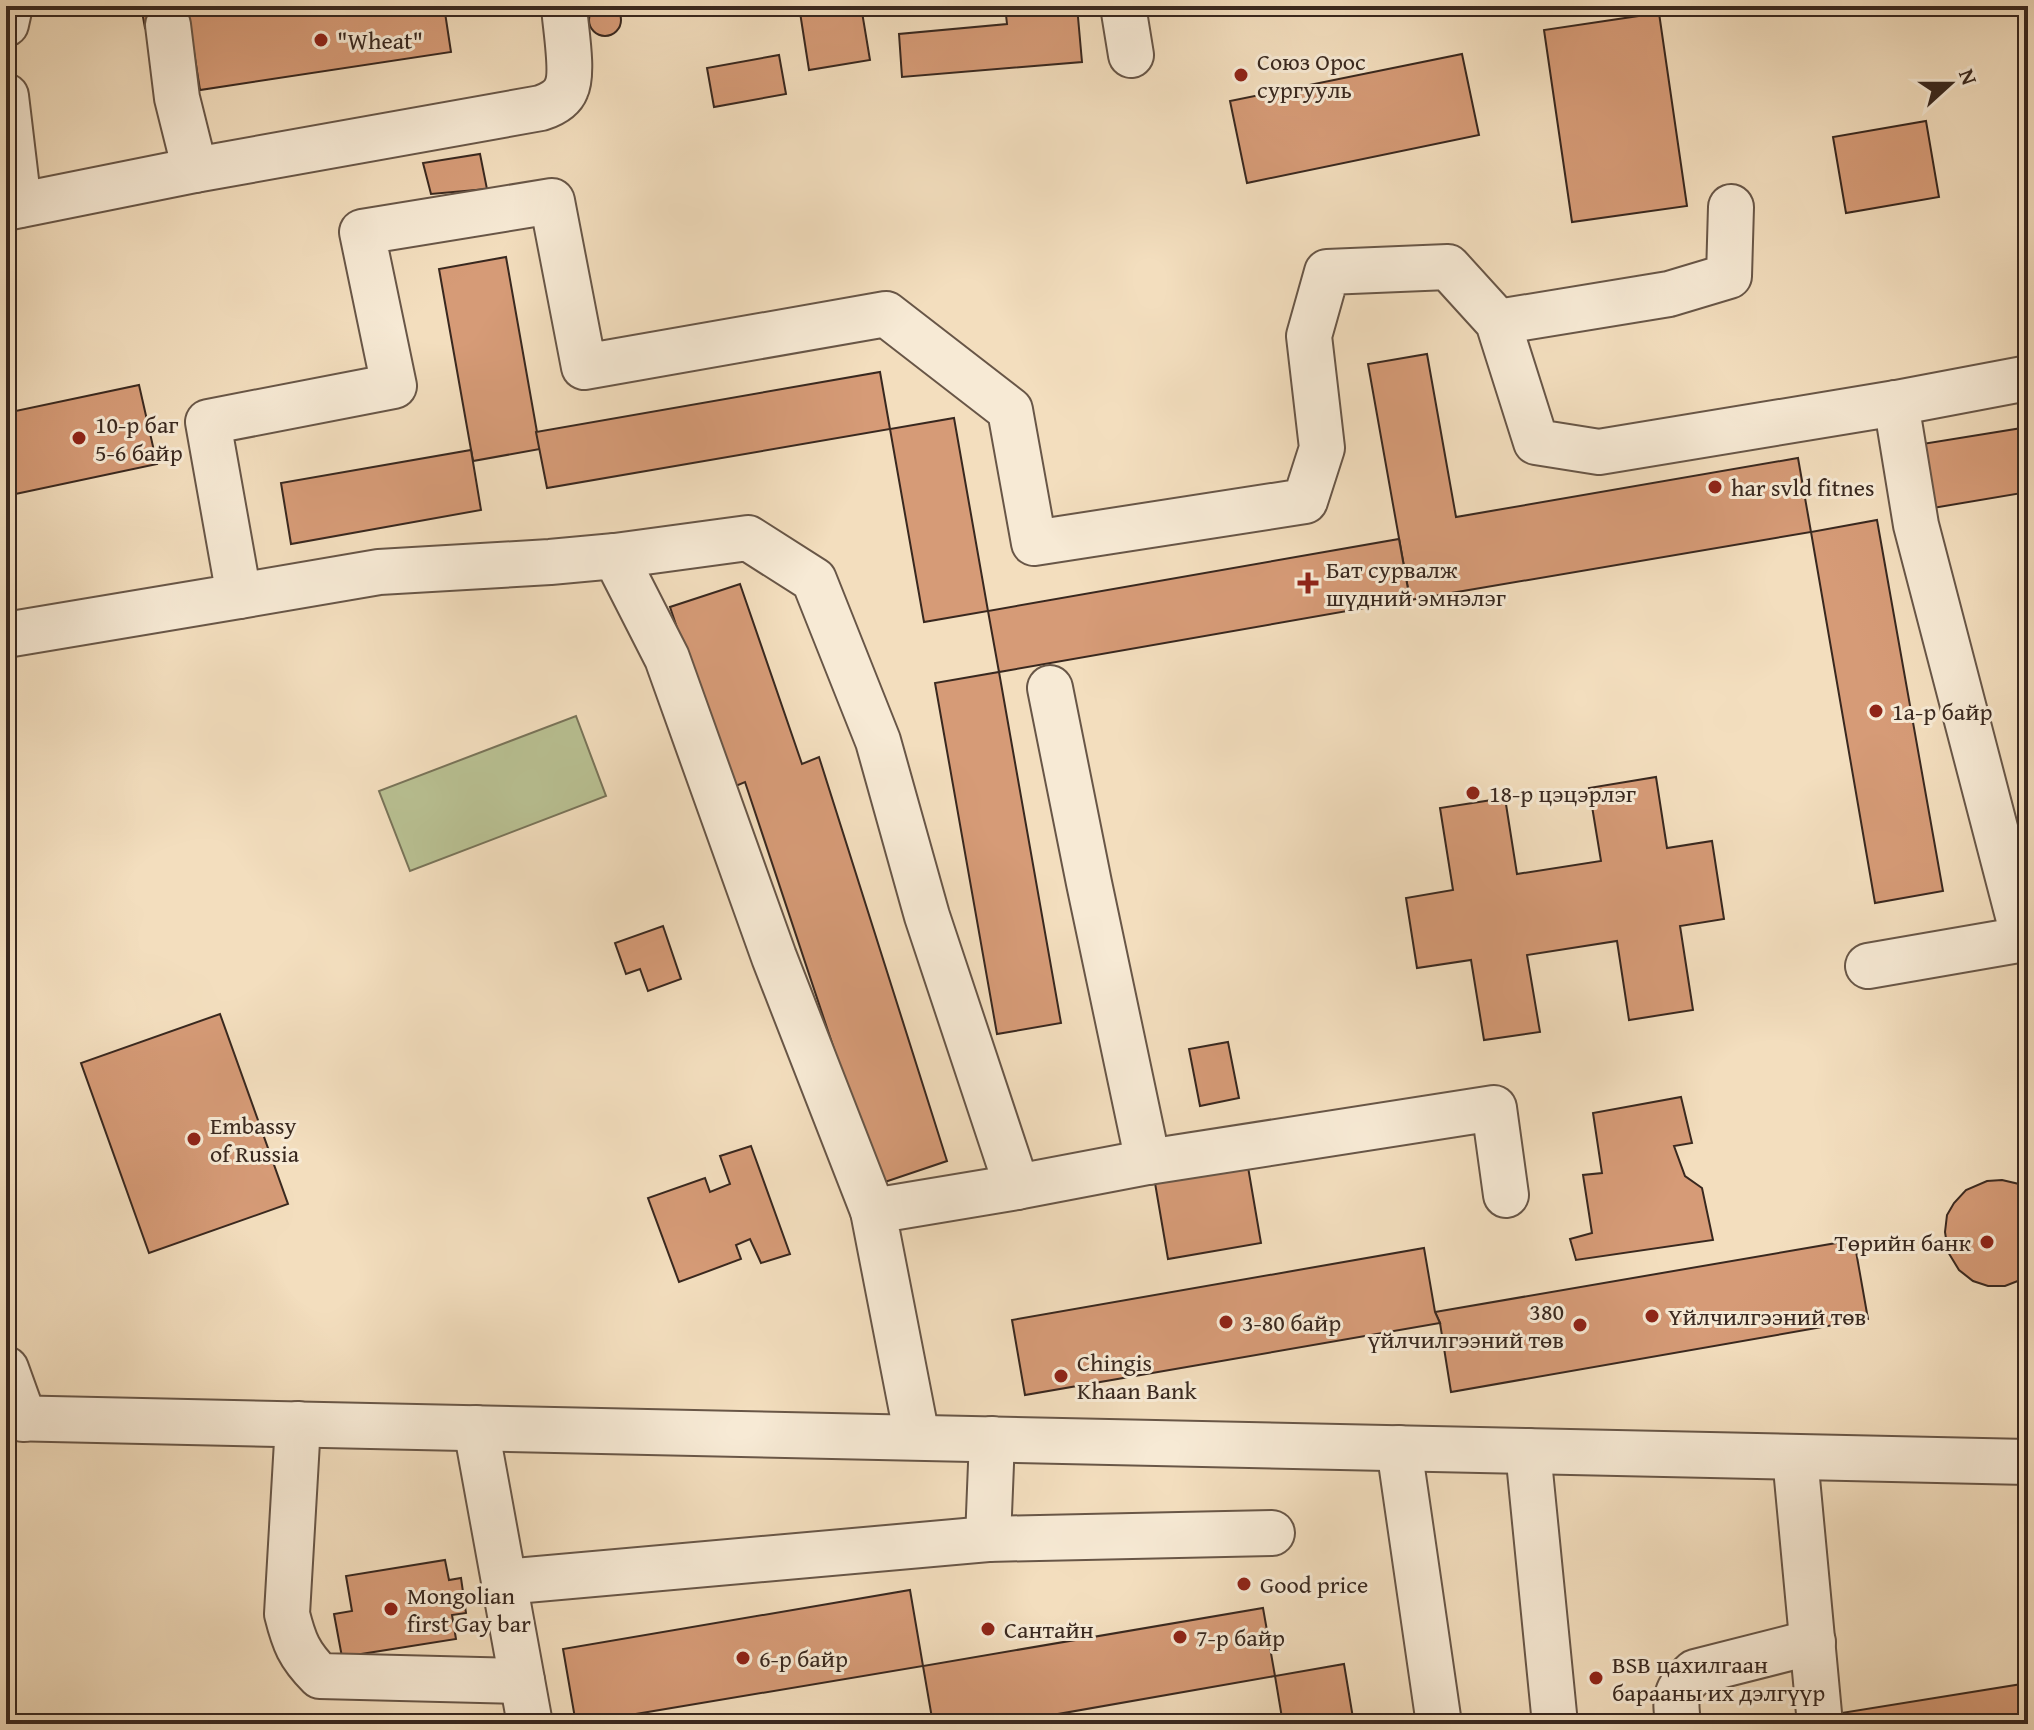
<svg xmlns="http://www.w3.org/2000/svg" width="2034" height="1730" font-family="'Gentium Book Plus',serif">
<rect width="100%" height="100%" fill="#f3debe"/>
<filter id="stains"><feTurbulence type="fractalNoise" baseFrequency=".0025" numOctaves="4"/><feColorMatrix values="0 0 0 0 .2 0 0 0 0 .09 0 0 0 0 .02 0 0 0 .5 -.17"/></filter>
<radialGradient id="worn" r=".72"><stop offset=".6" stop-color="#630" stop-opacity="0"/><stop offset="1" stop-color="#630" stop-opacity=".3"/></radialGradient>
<!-- green -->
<polygon fill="#b9c193" stroke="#797459" stroke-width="2" points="576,716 606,796 410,871 379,791"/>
<!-- building -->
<g fill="#d69b77" stroke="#39281f" stroke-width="2">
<circle cx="605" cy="20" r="16"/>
<polygon points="141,6 444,6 451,52 200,90 189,21 145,28"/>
<polygon points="799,6 861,6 870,60 809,70"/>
<polygon points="1005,6 1077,6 1082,62 902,77 899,34 1007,24"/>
<polygon points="1659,13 1687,206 1572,222 1544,30"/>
<polygon points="1462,54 1479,135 1247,183 1230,101"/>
<polygon points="779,55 786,94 714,107 707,68"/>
<polygon points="1926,121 1939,197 1846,213 1833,137"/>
<polygon points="480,154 487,189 431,194 423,163"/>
<polygon points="506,257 540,449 473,461 439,269"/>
<polygon points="1427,354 1456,517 1798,458 1811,532 1410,600 1368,364"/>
<polygon points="880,372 890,429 547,488 536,432"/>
<polygon points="139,385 157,464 6,496 6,413"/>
<polygon points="954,418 988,611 924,622 890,429"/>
<polygon points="2028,427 2028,492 1921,510 1910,446"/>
<polygon points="471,450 481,510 291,544 281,483"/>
<polygon points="1877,520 1943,891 1875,903 1811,532"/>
<polygon points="1399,539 1410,600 999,672 988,611"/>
<polygon points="740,584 802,764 819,757 947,1161 879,1184 745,782 731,788 670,607"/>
<polygon points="999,672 1061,1023 997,1034 935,683"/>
<polygon points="1656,777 1667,848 1712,841 1724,919 1680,926 1693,1010 1629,1020 1617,941 1527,955 1540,1032 1484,1040 1471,960 1417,968 1406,898 1453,890 1440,808 1505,798 1517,874 1601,861 1589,788"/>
<polygon points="663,926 681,979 648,991 640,969 626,974 615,943"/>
<polygon points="220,1014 288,1204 149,1253 81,1063"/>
<polygon points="1228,1042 1239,1098 1200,1106 1189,1049"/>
<polygon points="1681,1097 1692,1143 1674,1146 1685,1176 1702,1188 1713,1240 1576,1260 1570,1239 1592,1233 1583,1175 1602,1173 1593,1113"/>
<polygon points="751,1146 790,1254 761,1263 750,1239 736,1245 741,1259 679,1282 648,1198 705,1178 710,1192 730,1184 720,1156"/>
<polygon points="1248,1167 1261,1243 1168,1259 1155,1183"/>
<polygon points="2002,1180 2019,1184 2028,1190 2028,1277 2005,1286 1988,1286 1973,1281 1959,1270 1948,1252 1945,1232 1947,1215 1954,1203 1966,1190 1987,1181"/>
<polygon points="1854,1240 1868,1319 1451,1392 1440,1323 1435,1312"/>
<polygon points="1424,1248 1435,1312 1440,1323 1025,1395 1012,1320"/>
<polygon points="445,1560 449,1580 461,1578 466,1613 452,1615 456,1639 342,1657 334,1614 352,1611 346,1576"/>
<polygon points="910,1590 923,1666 576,1724 563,1649"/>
<polygon points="1263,1608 1275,1676 1001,1724 933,1724 923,1666"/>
<polygon points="1344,1664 1354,1724 1283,1724 1275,1676"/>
<polygon points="2028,1683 2028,1724 1831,1724 1829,1715"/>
</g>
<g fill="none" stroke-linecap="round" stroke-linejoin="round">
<!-- minor casing -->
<g stroke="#685647" stroke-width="48">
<g id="minor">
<polyline points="1123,6 1131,55"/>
<polyline points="6,24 10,6"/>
<polyline points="168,25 177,98 195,170"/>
<polyline points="6,96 19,205"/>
<path d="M6 208 195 170 541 108C550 105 562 99 566 89 574 73 565 25 564 6"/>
<polyline points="1498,322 1669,294 1729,276 1731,207"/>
<polyline points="1896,403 1916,525 2024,939 2028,940"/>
<polyline points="615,556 748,538 814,580 878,741 927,916 1017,1187"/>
<polyline points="239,596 379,572 550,562 615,556 667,658 774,957 873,1211"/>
<polyline points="6,635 239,596 208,422 394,386 362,232 552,201 584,367 886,314 1010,410 1034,543 1305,501 1322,448 1309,336 1327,272 1448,267 1498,322 1536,442 1599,452 1896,403 2028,378"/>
<polyline points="1050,688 1089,883 1148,1162"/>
<polyline points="1868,966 2024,939"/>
<polyline points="6,1369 24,1419"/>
<polyline points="6,1418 2028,1462"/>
<path d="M298 1424 287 1614C294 1642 299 1655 320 1676L522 1681"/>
<polyline points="476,1428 530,1724"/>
<polyline points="917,1437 873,1211 1017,1187 1148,1162 1494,1108 1506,1195"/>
<polyline points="1399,1448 1439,1724"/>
<polyline points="1528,1451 1555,1724"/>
<polyline points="1795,1457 1820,1724"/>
<polyline points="988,1539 992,1439"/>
<polyline points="504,1582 988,1539 1272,1533"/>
<path d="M1678 1724C1675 1697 1674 1691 1695 1672L1813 1642"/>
</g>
</g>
<!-- minor -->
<use href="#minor" stroke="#f7ead5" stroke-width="44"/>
</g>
<!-- markers -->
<g fill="#8f2418" stroke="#f7ead5" stroke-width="3">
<circle cx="321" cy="40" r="8"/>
<circle cx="1241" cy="75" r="8"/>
<circle cx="79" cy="438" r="8"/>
<circle cx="1715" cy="487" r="8"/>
<path d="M1304 571h8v8h8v8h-8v8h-8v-8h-8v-8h8z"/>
<circle cx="1876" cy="711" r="8"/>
<circle cx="1473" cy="793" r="8"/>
<circle cx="194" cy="1139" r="8"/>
<circle cx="1987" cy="1242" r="8"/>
<circle cx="1652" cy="1316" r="8"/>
<circle cx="1226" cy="1322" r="8"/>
<circle cx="1580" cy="1325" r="8"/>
<circle cx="1061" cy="1376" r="8"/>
<circle cx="1244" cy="1584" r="8"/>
<circle cx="391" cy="1609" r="8"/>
<circle cx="988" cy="1629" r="8"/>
<circle cx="1180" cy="1637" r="8"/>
<circle cx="743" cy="1658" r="8"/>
<circle cx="1596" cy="1678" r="8"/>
</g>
<g text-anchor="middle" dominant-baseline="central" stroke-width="6" stroke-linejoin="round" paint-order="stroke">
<!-- poi labels -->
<g font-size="24" fill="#39281f" stroke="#f7ead5" text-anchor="start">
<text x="337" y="40">"Wheat"</text>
<text x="1257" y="61">Союз Орос<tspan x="1257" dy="28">сургууль</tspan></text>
<text x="95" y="424">10-р баг<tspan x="95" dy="28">5-6 байр</tspan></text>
<text x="1731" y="487">har svld fitnes</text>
<text x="1326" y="569">Бат сурвалж<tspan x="1326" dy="28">шүдний эмнэлэг</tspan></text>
<text x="1892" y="711">1а-р байр</text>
<text x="1489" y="793">18-р цэцэрлэг</text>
<text x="210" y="1125">Embassy<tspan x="210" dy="28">of Russia</tspan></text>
<text x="1971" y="1242" text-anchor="end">Төрийн банк</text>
<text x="1564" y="1311" text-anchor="end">380<tspan x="1564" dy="28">үйлчилгээний төв</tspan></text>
<text x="1668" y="1316">Үйлчилгээний төв</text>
<text x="1242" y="1322">3-80 байр</text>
<text x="1077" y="1362">Chingis<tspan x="1077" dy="28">Khaan Bank</tspan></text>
<text x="1260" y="1584">Good price</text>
<text x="407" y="1595">Mongolian<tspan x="407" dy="28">first Gay bar</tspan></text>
<text x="1004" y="1629">Сантайн</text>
<text x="1196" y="1637">7-р байр</text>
<text x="759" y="1658">6-р байр</text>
<text x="1612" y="1664">BSB цахилгаан<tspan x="1612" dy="28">барааны их дэлгүүр</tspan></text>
</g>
</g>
<!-- margin -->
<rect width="2034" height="1730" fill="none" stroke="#f3debe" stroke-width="32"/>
<rect x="8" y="8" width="2018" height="1714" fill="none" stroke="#39281f" stroke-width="4"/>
<rect x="16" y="16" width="2002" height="1698" fill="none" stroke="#39281f" stroke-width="2"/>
<!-- north arrow -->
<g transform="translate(1950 84) rotate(69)" stroke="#f7ead5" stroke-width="6" paint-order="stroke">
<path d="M0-6L14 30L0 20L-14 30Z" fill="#39281f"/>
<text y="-12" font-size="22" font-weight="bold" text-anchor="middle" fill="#39281f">N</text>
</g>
<rect width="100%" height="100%" filter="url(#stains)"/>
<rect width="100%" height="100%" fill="url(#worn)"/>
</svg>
